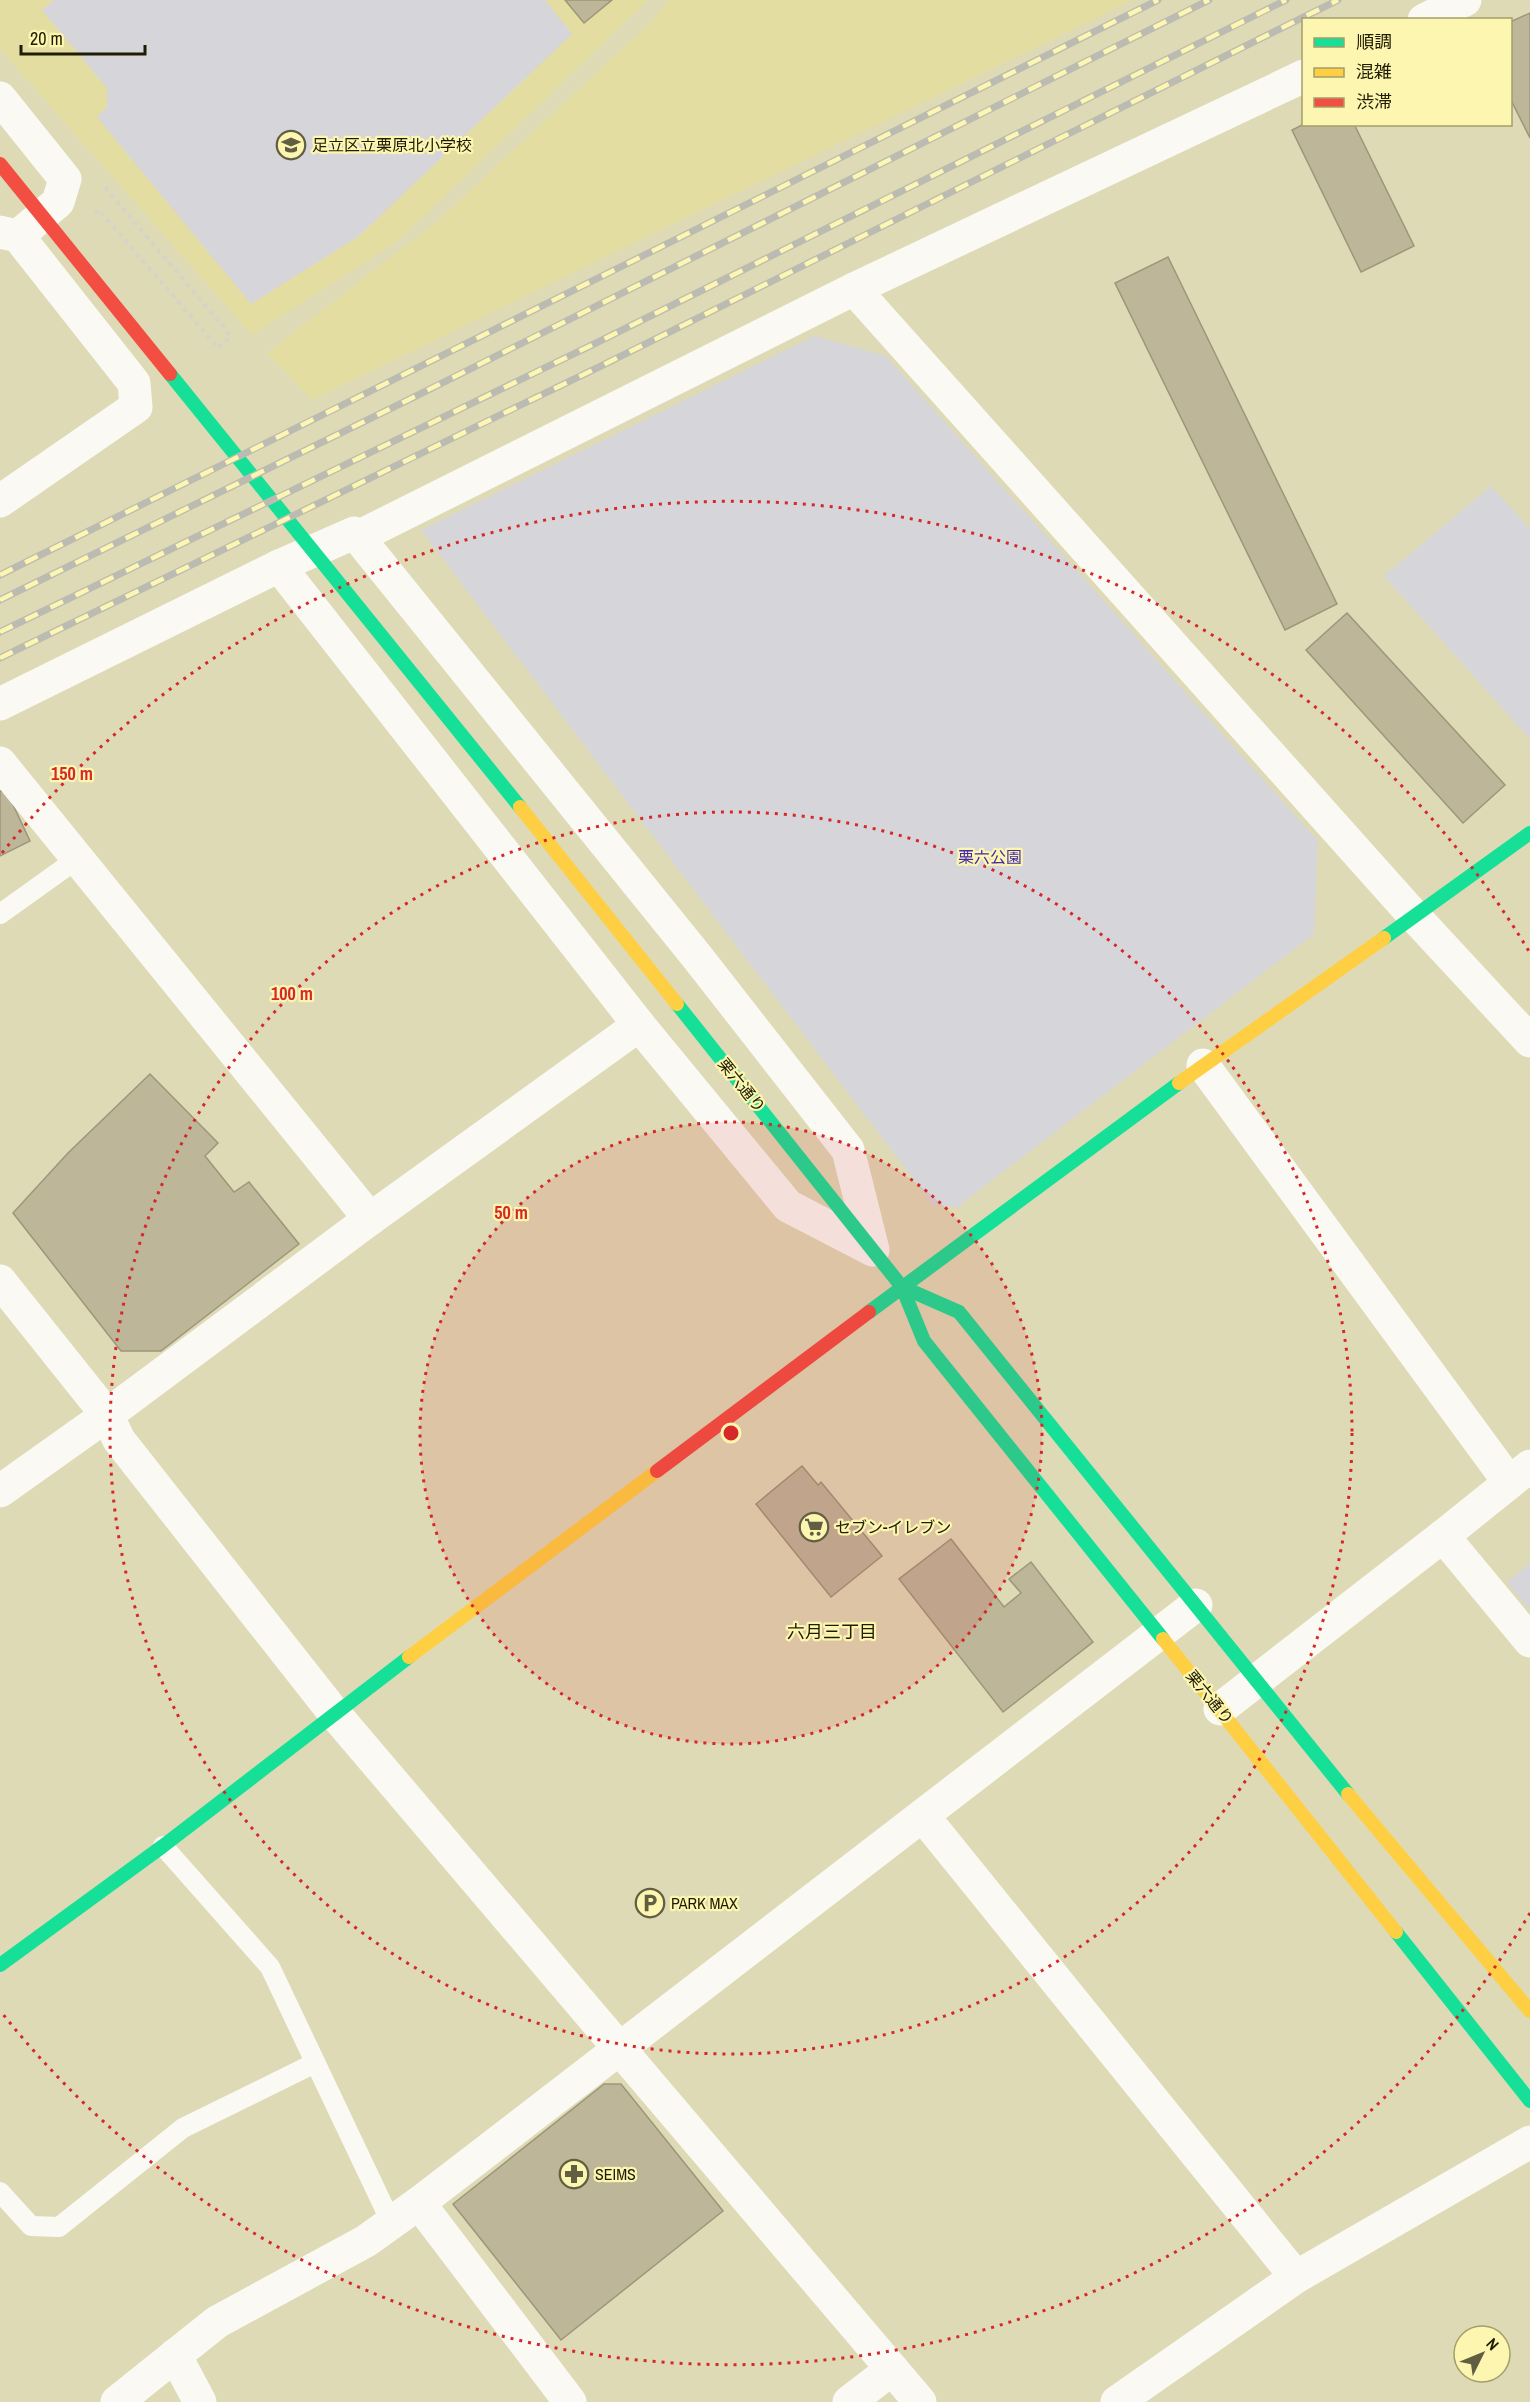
<svg xmlns="http://www.w3.org/2000/svg" width="1530" height="2402" font-family="'Archivo Narrow','Noto Sans JP',sans-serif">
<rect width="100%" height="100%" fill="#dedab5"/>
<!-- built -->
<g fill="#e3dda2">
<polygon points="0,0 648,0 398,241 252,335 0,49"/>
<polygon points="669,0 1133,0 312,400 267,353 439,220 652,21"/>
</g>
<!-- green -->
<g fill="#d6d5da">
<polygon points="54,0 545,0 572,34 359,236 251,304 97,117 107,107 107,88 42,10"/>
<polygon points="815,336 886,356 1318,841 1314,934 957,1207 933,1205 421,530"/>
<polygon points="1491,486 1530,529 1530,739 1384,576"/>
<polygon points="1530,1563 1530,1610 1507,1582"/>
</g>
<!-- building -->
<g fill="#beb699" stroke="#9d967a" stroke-width="1.5">
<polygon points="565,0 612,0 584,23"/>
<polygon points="1530,13 1530,138 1510,98 1510,22"/>
<polygon points="1304,124 1354,124 1414,246 1361,272 1292,130"/>
<polygon points="1168,257 1337,604 1285,630 1115,283"/>
<polygon points="1347,613 1505,785 1463,823 1306,650"/>
<polygon points="0,791 7,792 30,841 0,856"/>
<polygon points="150,1074 218,1143 205,1156 234,1192 249,1182 299,1244 161,1351 121,1351 13,1213 68,1153"/>
<polygon points="802,1466 818,1485 821,1482 882,1556 831,1597 756,1504"/>
<polygon points="951,1539 1004,1607 1021,1593 1009,1579 1031,1562 1093,1642 1003,1712 899,1579"/>
<polygon points="604,2084 621,2084 723,2211 561,2340 453,2204"/>
</g>
<g fill="none" stroke-linecap="round" stroke-linejoin="round">
<!-- path -->
<polyline stroke="#d6d4c8" stroke-width="4" stroke-dasharray="4.5 4.5" stroke-linecap="butt" points="95,214 99,210 218,348 231,336 103,185"/>
<!-- lane -->
<g stroke="#faf9f4" stroke-width="20">
<polyline points="0,914 77,859"/>
<polyline points="163,1846 270,1967 391,2222"/>
<polyline points="0,2192 31,2226 59,2227 183,2128 315,2063"/>
</g>
<!-- street -->
<g stroke="#faf9f4" stroke-width="33">
<polyline points="1424,20 1465,0"/>
<polyline points="0,98 65,179 58,202 19,235"/>
<polyline points="0,232 18,236 134,383 136,407 0,501"/>
<polyline points="854,289 1415,917 1530,1041"/>
<polyline points="279,566 639,1025 788,1206 873,1250 848,1150 698,958 358,537"/>
<polyline points="0,704 279,566 354,533 358,537 854,289 1304,76"/>
<polyline points="0,763 370,1219"/>
<polyline points="1203,1065 1509,1482"/>
<polyline points="0,1281 107,1415 119,1440 334,1713 920,2402"/>
<polyline points="0,1491 107,1415 370,1219 639,1025"/>
<polyline points="1443,1536 1530,1641"/>
<polyline points="1220,1709 1443,1536 1530,1466"/>
<polyline points="923,1816 1296,2277"/>
<polyline points="419,2203 570,2402"/>
<polyline points="175,2355 200,2402"/>
<polyline points="117,2402 217,2322 366,2241 419,2203 1196,1605"/>
<polyline points="849,2402 892,2369"/>
<polyline points="1117,2402 1296,2277 1530,2142"/>
</g>
<!-- fast -->
<g stroke="#16e098" stroke-width="14">
<polyline points="170,374 520,807"/>
<polyline points="1384,938 1530,833"/>
<polyline points="677,1004 902,1287 924,1341 1163,1639"/>
<polyline points="902,1287 959,1312 1348,1794"/>
<polyline points="869,1312 1179,1083"/>
<polyline points="1396,1932 1530,2101"/>
<polyline points="0,1965 163,1846 409,1657"/>
</g>
<!-- slow -->
<g stroke="#ffcf43" stroke-width="14">
<polyline points="520,807 677,1004"/>
<polyline points="1179,1083 1384,938"/>
<polyline points="1163,1639 1396,1932"/>
<polyline points="409,1657 657,1471"/>
<polyline points="1348,1794 1530,2011"/>
</g>
<!-- jam -->
<g stroke="#f24e42" stroke-width="14">
<polyline points="0,164 170,374"/>
<polyline points="657,1471 869,1312"/>
</g>
<!-- rail casing -->
<g stroke="#bcbbb2" stroke-width="7">
<g id="rail">
<polyline points="0,575 1158,0"/>
<polyline points="0,600 408,400 1209,0"/>
<polyline points="0,632 592,345 1286,0"/>
<polyline points="0,658 601,366 1338,0"/>
</g>
</g>
<!-- rail -->
<use href="#rail" stroke="#fcf6b1" stroke-width="4.5" stroke-dasharray="14" stroke-linecap="butt"/>
</g>
<!-- distance rings -->
<circle cx="731" cy="1433" r="311" fill="#d62828" fill-opacity=".12"/>
<g fill="none" stroke="#d62828" stroke-width="3" stroke-dasharray="3 6">
<circle cx="731" cy="1433" r="311"/>
<circle cx="731" cy="1433" r="621"/>
<path d="M1530 1913A932 932 0 0 1 2 2013M2 853A932 932 0 0 1 1530 953"/>
</g>
<!-- icons -->
<defs>
<g id="school-ring" transform="scale(1.5)"><circle r="9.5" fill="#fcf6b1" stroke="#625e41" stroke-width="1.5"/><path d="M0-5L7-2L0 1L-7-2ZM-4 1L0 2.5L4 1V4Q0 6-4 4Z" fill="#625e41"/></g>
<g id="supermarket-ring" transform="scale(1.5)"><circle r="9.5" fill="#fcf6b1" stroke="#625e41" stroke-width="1.5"/><path d="M-6-5.5h2.5l.6 2H6L4.5 2H-2.5L-4.4-4H-6ZM-1.5 3.2a1.3 1.3 0 1 0 .1 0ZM3 3.2a1.3 1.3 0 1 0 .1 0Z" fill="#625e41"/></g>
<g id="parking-ring" transform="scale(1.5)"><circle r="9.5" fill="#fcf6b1" stroke="#625e41" stroke-width="1.5"/><path d="M-3.5-5.5H1a3.5 3.5 0 0 1 0 7H-1V5.5H-3.5ZM-1-3.4V-.6H.8a1.4 1.4 0 0 0 0-2.8Z" fill="#625e41"/></g>
<g id="pharmacy-ring" transform="scale(1.5)"><circle r="9.5" fill="#fcf6b1" stroke="#625e41" stroke-width="1.5"/><path d="M-2-6h4v4h4v4h-4v4h-4v-4h-4v-4h4Z" fill="#625e41"/></g>
</defs>
<g fill-rule="evenodd">
<use href="#school-ring" x="291" y="145"/>
<use href="#supermarket-ring" x="814" y="1527"/>
<use href="#parking-ring" x="650" y="1903"/>
<use href="#pharmacy-ring" x="574" y="2174"/>
</g>
<g text-anchor="middle" dominant-baseline="central" stroke-width="4.5" stroke-linejoin="round" paint-order="stroke">
<!-- poi labels -->
<g font-size="16" fill="#1f1c02" stroke="#fcf6b1" text-anchor="start">
<text x="312" y="145">足立区立栗原北小学校</text>
<text x="835" y="1527">セブン-イレブン</text>
<text x="671" y="1903">PARK MAX</text>
<text x="595" y="2174">SEIMS</text>
</g>
<!-- park labels -->
<g font-size="16" fill="#4328ab" stroke="#fcf6b1">
<text x="990" y="857">栗六公園</text>
</g>
<!-- street labels -->
<g font-size="16" fill="#1f1c02" stroke="#fcf6b1">
<text transform="translate(742 1085) rotate(51)">栗六通り</text>
<text transform="translate(1210 1697) rotate(51)">栗六通り</text>
</g>
<!-- neighbourhood labels -->
<g font-size="18" fill="#1f1c02" stroke="#fcf6b1">
<text x="832" y="1631">六月三丁目</text>
</g>
</g>
<circle cx="731" cy="1433" r="9" fill="#d62828" stroke="#fcf6b1" stroke-width="3"/>
<g font-size="18" text-anchor="middle" font-weight="bold" fill="#d62828" stroke="#fcf6b1" stroke-width="4.5" stroke-linejoin="round" paint-order="stroke">
<text x="72" y="780">150 m</text>
<text x="292" y="1000">100 m</text>
<text x="511" y="1219">50 m</text>
</g>
<!-- legend -->
<rect x="1302" y="18" width="210" height="108" fill="#fcf6b1" stroke="#a49f6b" stroke-width="1.5"/>
<rect x="1314" y="38" width="30" height="9" fill="#16e098" stroke="#a49f6b" stroke-width="1.5"/>
<text x="1356" y="48" font-size="18" fill="#1f1c02">順調</text>
<rect x="1314" y="68" width="30" height="9" fill="#ffcf43" stroke="#a49f6b" stroke-width="1.5"/>
<text x="1356" y="78" font-size="18" fill="#1f1c02">混雑</text>
<rect x="1314" y="98" width="30" height="9" fill="#f24e42" stroke="#a49f6b" stroke-width="1.5"/>
<text x="1356" y="108" font-size="18" fill="#1f1c02">渋滞</text>
<!-- north arrow -->
<g transform="translate(1482 2354) rotate(47)"><circle r="28" fill="#fcf6b1" stroke="#a49f6b" stroke-width="1.5"/>
<path d="M0-4.5L10 22L0 15L-10 22Z" fill="#625e41"/>
<text y="-9" font-size="16" font-weight="bold" text-anchor="middle" fill="#1f1c02">N</text>
</g>
<!-- scale -->
<path d="M21 45v9h124v-9" fill="none" stroke="#1f1c02" stroke-width="3"/>
<text x="30" y="45" font-size="18" fill="#1f1c02" stroke="#fcf6b1" stroke-width="4.5" paint-order="stroke">20 m</text>
</svg>
